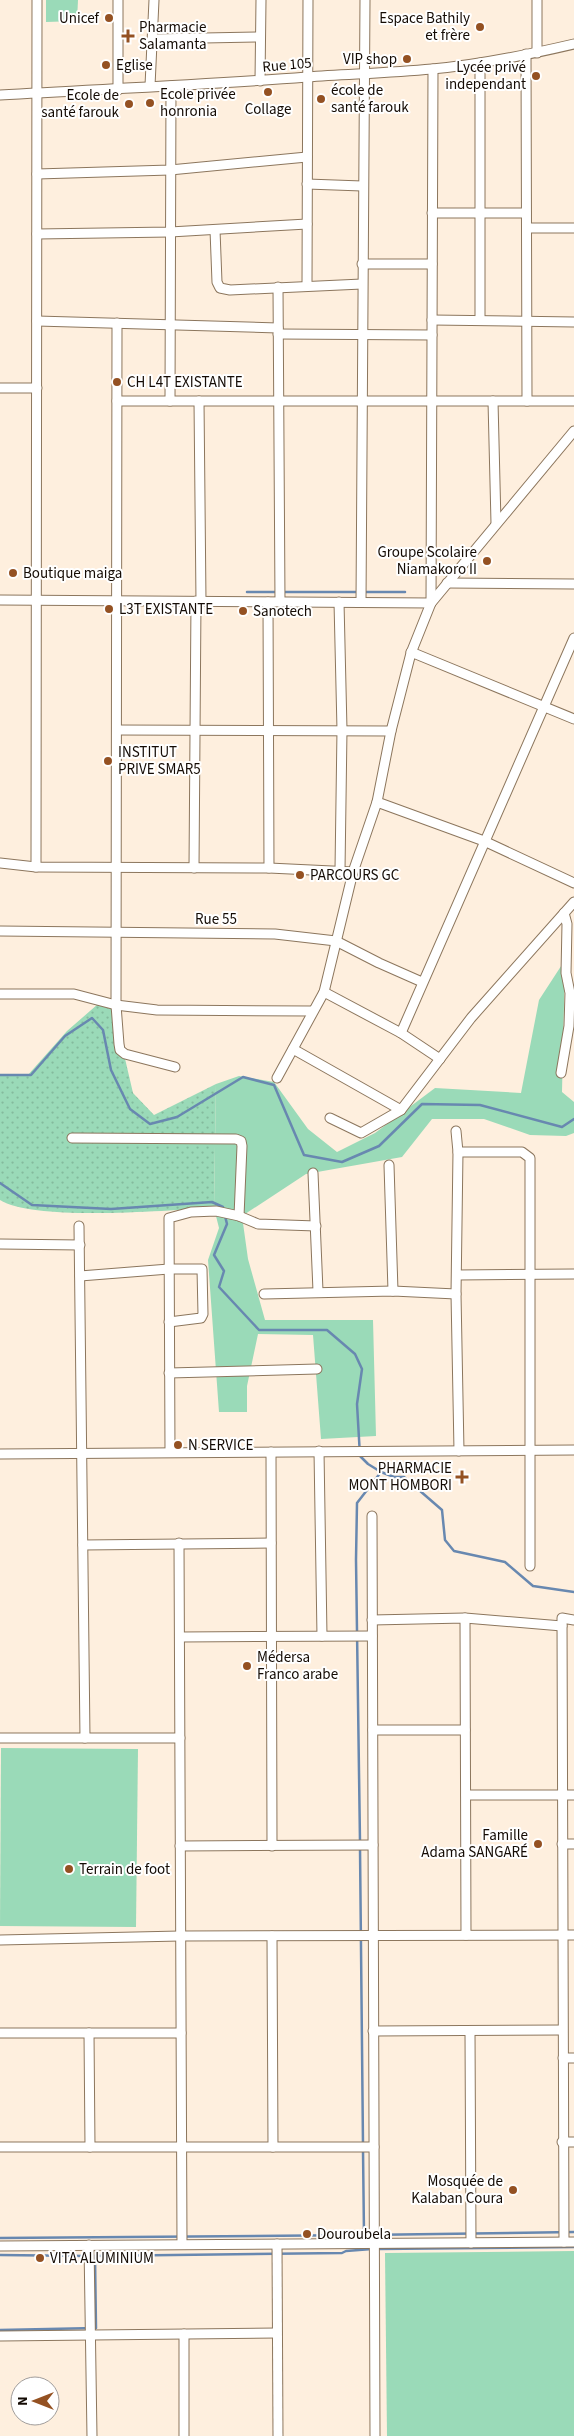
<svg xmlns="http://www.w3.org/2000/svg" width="574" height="2436" font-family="'Source Sans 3',sans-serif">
<defs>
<pattern id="park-dots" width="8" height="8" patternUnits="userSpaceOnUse" patternTransform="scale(1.25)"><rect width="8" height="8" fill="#9adab8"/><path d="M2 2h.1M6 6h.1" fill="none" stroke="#84ba9d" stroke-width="1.8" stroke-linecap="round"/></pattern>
</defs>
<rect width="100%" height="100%" fill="#feefde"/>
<!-- grass -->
<g fill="#9adab8">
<polygon points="46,0 78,0 77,21 46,22"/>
<polygon points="565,960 562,1092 574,1102 574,1133 566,1136 530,1135 484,1119 432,1119 402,1157 306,1174 242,1216 248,1259 265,1320 373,1320 376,1436 321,1439 313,1335 258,1334 247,1386 247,1412 219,1412 208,1260 219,1228 214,1208 216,1084 239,1076 274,1082 308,1129 337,1152 375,1133 435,1088 521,1093 539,1000"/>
<polygon points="1,1748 138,1749 136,1927 0,1926"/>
<polygon points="574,2251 574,2436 387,2436 385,2253"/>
</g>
<!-- park -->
<path fill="url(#park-dots)" d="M98 1004 119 1012 123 1050 133 1093 154 1115 216 1084 214 1208C168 1210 35 1222 0 1200V1075L27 1076 67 1031Z"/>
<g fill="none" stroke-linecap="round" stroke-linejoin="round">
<!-- stream -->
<g stroke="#6888b0" stroke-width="2.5">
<polyline points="247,592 358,592"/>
<polyline points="364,592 405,592"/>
<polyline points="0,1075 31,1075 65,1036 92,1018 103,1030 111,1070 130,1109 150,1124 177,1117 243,1077 274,1085 304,1155 342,1162 379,1146 422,1104 480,1105 562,1127 574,1119"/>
<polyline points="0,1183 32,1205 111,1209 212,1202 223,1207 223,1210"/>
<polyline points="225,1216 227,1224 214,1255 224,1271 219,1287 259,1330 327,1330 355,1354 362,1369 357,1404 360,1456 368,1464 381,1472 394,1477 404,1477 442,1510 445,1540 454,1551 505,1562 533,1586 574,1592"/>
<polyline points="360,1842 356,1560 357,1503 381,1472"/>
<polyline points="360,1848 363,2145"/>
<polyline points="364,2235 574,2232"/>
<polyline points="0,2238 364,2235 363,2150"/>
<polyline points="378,2249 574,2247"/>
<polyline points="0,2255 86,2256"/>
<polyline points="91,2256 342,2253 346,2251 372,2249"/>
<polyline points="0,2330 96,2328 95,2256"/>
</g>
<!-- minor casing -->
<g stroke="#8c765d" stroke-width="11">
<g id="minor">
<polyline points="118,0 118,90"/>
<polyline points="152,39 260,37"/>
<polyline points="537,53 537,0"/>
<polyline points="526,54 527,401"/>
<polyline points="480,63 480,320"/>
<polyline points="260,81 261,0"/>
<polyline points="150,86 154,0"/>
<path d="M0 95C102 89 205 85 307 77 349 74 390 73 432 69 480 65 527 55 574 44"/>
<polyline points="37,174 170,170 307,157"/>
<polyline points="307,184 362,186"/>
<polyline points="432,213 526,213"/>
<polyline points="527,228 574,228"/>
<polyline points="215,230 217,282 220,288 230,290 362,284"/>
<polyline points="37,234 170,232 307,224"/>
<polyline points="362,264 432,264"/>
<polyline points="307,286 308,0"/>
<polyline points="278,287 280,602"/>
<polyline points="432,320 574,322"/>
<polyline points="37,321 278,328"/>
<polyline points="117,323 116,1005 119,1044 120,1050 125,1054 175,1067"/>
<polyline points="278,334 432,335"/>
<polyline points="0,388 37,388"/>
<polyline points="117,401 574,401"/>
<polyline points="170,401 171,86"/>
<polyline points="199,401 201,601"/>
<polyline points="493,401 496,523"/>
<polyline points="447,583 574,584"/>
<polyline points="0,600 431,603"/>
<polyline points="268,602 269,868"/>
<polyline points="339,602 342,730 340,870"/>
<polyline points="361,602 365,0"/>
<polyline points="431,603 433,69"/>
<polyline points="411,652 574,719"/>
<polyline points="117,730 391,731"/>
<polyline points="377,802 484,841 574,883"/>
<polyline points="0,863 36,867 269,868 353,872"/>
<polyline points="36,867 37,0"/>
<polyline points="194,868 196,601"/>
<polyline points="0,931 275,934 336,941 379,963 422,982"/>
<polyline points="324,992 401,1033 440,1059"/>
<polyline points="0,994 74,994 116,1005 157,1010 312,1011"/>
<polyline points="401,1033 574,638"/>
<polyline points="293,1049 401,1110"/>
<polyline points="561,1073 569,1026 570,993 566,973 567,924 564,913"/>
<polyline points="277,1078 324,992 353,872 377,802 391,731 411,653 431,603 574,431"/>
<polyline points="330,1118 361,1133 401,1110 471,1018 574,902"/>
<polyline points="456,1131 458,1152 522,1152 530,1158 530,1566"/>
<polyline points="72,1138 236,1139 241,1141 242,1146 239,1216"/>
<polyline points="458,1152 456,1294 459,1451"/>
<polyline points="389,1165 393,1291"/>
<polyline points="313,1173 318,1291"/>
<polyline points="79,1226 85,1738"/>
<polyline points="0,1244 80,1245"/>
<polyline points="457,1275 574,1274"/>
<polyline points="80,1276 169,1269 202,1269 203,1314 201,1318 169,1322"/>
<polyline points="264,1294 393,1291 456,1294"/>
<polyline points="169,1373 317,1369"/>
<polyline points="319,1451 322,1636"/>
<polyline points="170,1452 169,1218 191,1212 216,1211 239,1216 258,1224 316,1226"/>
<polyline points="271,1452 272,1846"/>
<polyline points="0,1454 574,1450"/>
<polyline points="372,1516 375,2436"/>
<polyline points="179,1543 182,2244"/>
<polyline points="83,1545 271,1543"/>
<polyline points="465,1618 466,1935"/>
<polyline points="372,1620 465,1618 562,1626"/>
<polyline points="180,1637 372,1636"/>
<polyline points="373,1730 465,1730"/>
<polyline points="0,1738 180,1738"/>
<polyline points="466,1795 574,1795"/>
<polyline points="562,1844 574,1844"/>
<polyline points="180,1846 373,1845"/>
<polyline points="272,1936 273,2147"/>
<polyline points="0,1940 180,1936 574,1935"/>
<polyline points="373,2031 562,2030"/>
<polyline points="470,2031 471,2243"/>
<polyline points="0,2033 181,2033"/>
<polyline points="89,2033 90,2147"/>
<polyline points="563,2058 574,2058"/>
<polyline points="562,2142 574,2142"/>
<polyline points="0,2147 374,2147"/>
<polyline points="564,2242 562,1618 574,1620"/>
<polyline points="277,2244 278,2436"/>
<polyline points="89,2245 92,2436"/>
<polyline points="0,2246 574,2242"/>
<polyline points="184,2334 184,2436"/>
<polyline points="0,2336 277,2333"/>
</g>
</g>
<!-- minor -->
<use href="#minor" stroke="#fff" stroke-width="9"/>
</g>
<!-- markers -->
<g fill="#945122" stroke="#fff" stroke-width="2">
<circle cx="109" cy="18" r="5"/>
<circle cx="480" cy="27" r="5"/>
<path d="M125.5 28.5h5v5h5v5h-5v5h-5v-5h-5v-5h5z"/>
<circle cx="407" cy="59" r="5"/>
<circle cx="106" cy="65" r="5"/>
<circle cx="536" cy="76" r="5"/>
<circle cx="268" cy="92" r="5"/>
<circle cx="321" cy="99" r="5"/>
<circle cx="150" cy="103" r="5"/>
<circle cx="129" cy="104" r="5"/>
<circle cx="117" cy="382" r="5"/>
<circle cx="487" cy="561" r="5"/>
<circle cx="13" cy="573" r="5"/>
<circle cx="109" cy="609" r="5"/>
<circle cx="243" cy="611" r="5"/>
<circle cx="108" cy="761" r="5"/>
<circle cx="300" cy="875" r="5"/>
<circle cx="178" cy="1445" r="5"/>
<path d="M459.5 1469.5h5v5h5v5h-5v5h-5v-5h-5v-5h5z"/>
<circle cx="247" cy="1666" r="5"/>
<circle cx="538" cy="1844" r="5"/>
<circle cx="69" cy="1869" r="5"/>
<circle cx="513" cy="2190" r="5"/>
<circle cx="307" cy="2234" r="5"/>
<circle cx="40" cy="2258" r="5"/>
</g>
<g text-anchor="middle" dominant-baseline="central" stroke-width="4" stroke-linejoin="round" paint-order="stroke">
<!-- poi labels -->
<g font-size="15" fill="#140b04" stroke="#fff" text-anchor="start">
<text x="99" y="18" text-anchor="end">Unicef</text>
<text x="470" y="18" text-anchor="end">Espace Bathily<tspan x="470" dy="17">et frère</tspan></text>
<text x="139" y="27">Pharmacie<tspan x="139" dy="17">Salamanta</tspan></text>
<text x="397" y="59" text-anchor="end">VIP shop</text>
<text x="116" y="65">Eglise</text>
<text x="526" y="67" text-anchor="end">Lycée privé<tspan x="526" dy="17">independant</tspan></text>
<text x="331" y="90">école de<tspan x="331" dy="17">santé farouk</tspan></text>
<text x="160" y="94">Ecole privée<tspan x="160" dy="17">honronia</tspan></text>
<text x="119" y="95" text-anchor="end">Ecole de<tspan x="119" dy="17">santé farouk</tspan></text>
<text x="268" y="109" text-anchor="middle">Collage</text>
<text x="127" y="382">CH L4T EXISTANTE</text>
<text x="477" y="552" text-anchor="end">Groupe Scolaire<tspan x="477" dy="17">Niamakoro II</tspan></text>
<text x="23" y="573">Boutique maiga</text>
<text x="119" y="609">L3T EXISTANTE</text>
<text x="253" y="611">Sanotech</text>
<text x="118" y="752">INSTITUT<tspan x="118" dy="17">PRIVE SMAR5</tspan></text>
<text x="310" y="875">PARCOURS GC</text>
<text x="188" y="1445">N SERVICE</text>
<text x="452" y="1468" text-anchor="end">PHARMACIE<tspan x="452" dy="17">MONT HOMBORI</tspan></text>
<text x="257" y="1657">Médersa<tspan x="257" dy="17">Franco arabe</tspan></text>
<text x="528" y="1835" text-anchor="end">Famille<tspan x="528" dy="17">Adama SANGARÉ</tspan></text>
<text x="79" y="1869">Terrain de foot</text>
<text x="503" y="2181" text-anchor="end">Mosquée de<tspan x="503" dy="17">Kalaban Coura</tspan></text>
<text x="317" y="2234">Douroubela</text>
<text x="50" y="2258">VITA ALUMINIUM</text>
</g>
<!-- street labels -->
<g font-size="15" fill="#140b04" stroke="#fff">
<text transform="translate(287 65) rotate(-5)">Rue 105</text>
<text x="216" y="919">Rue 55</text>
</g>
</g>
<!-- north arrow -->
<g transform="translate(35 2401) rotate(270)"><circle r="24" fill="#ffffff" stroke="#a19d9b"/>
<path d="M0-4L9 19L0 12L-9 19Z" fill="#945122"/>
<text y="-8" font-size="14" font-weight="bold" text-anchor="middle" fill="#140b04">N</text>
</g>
</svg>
